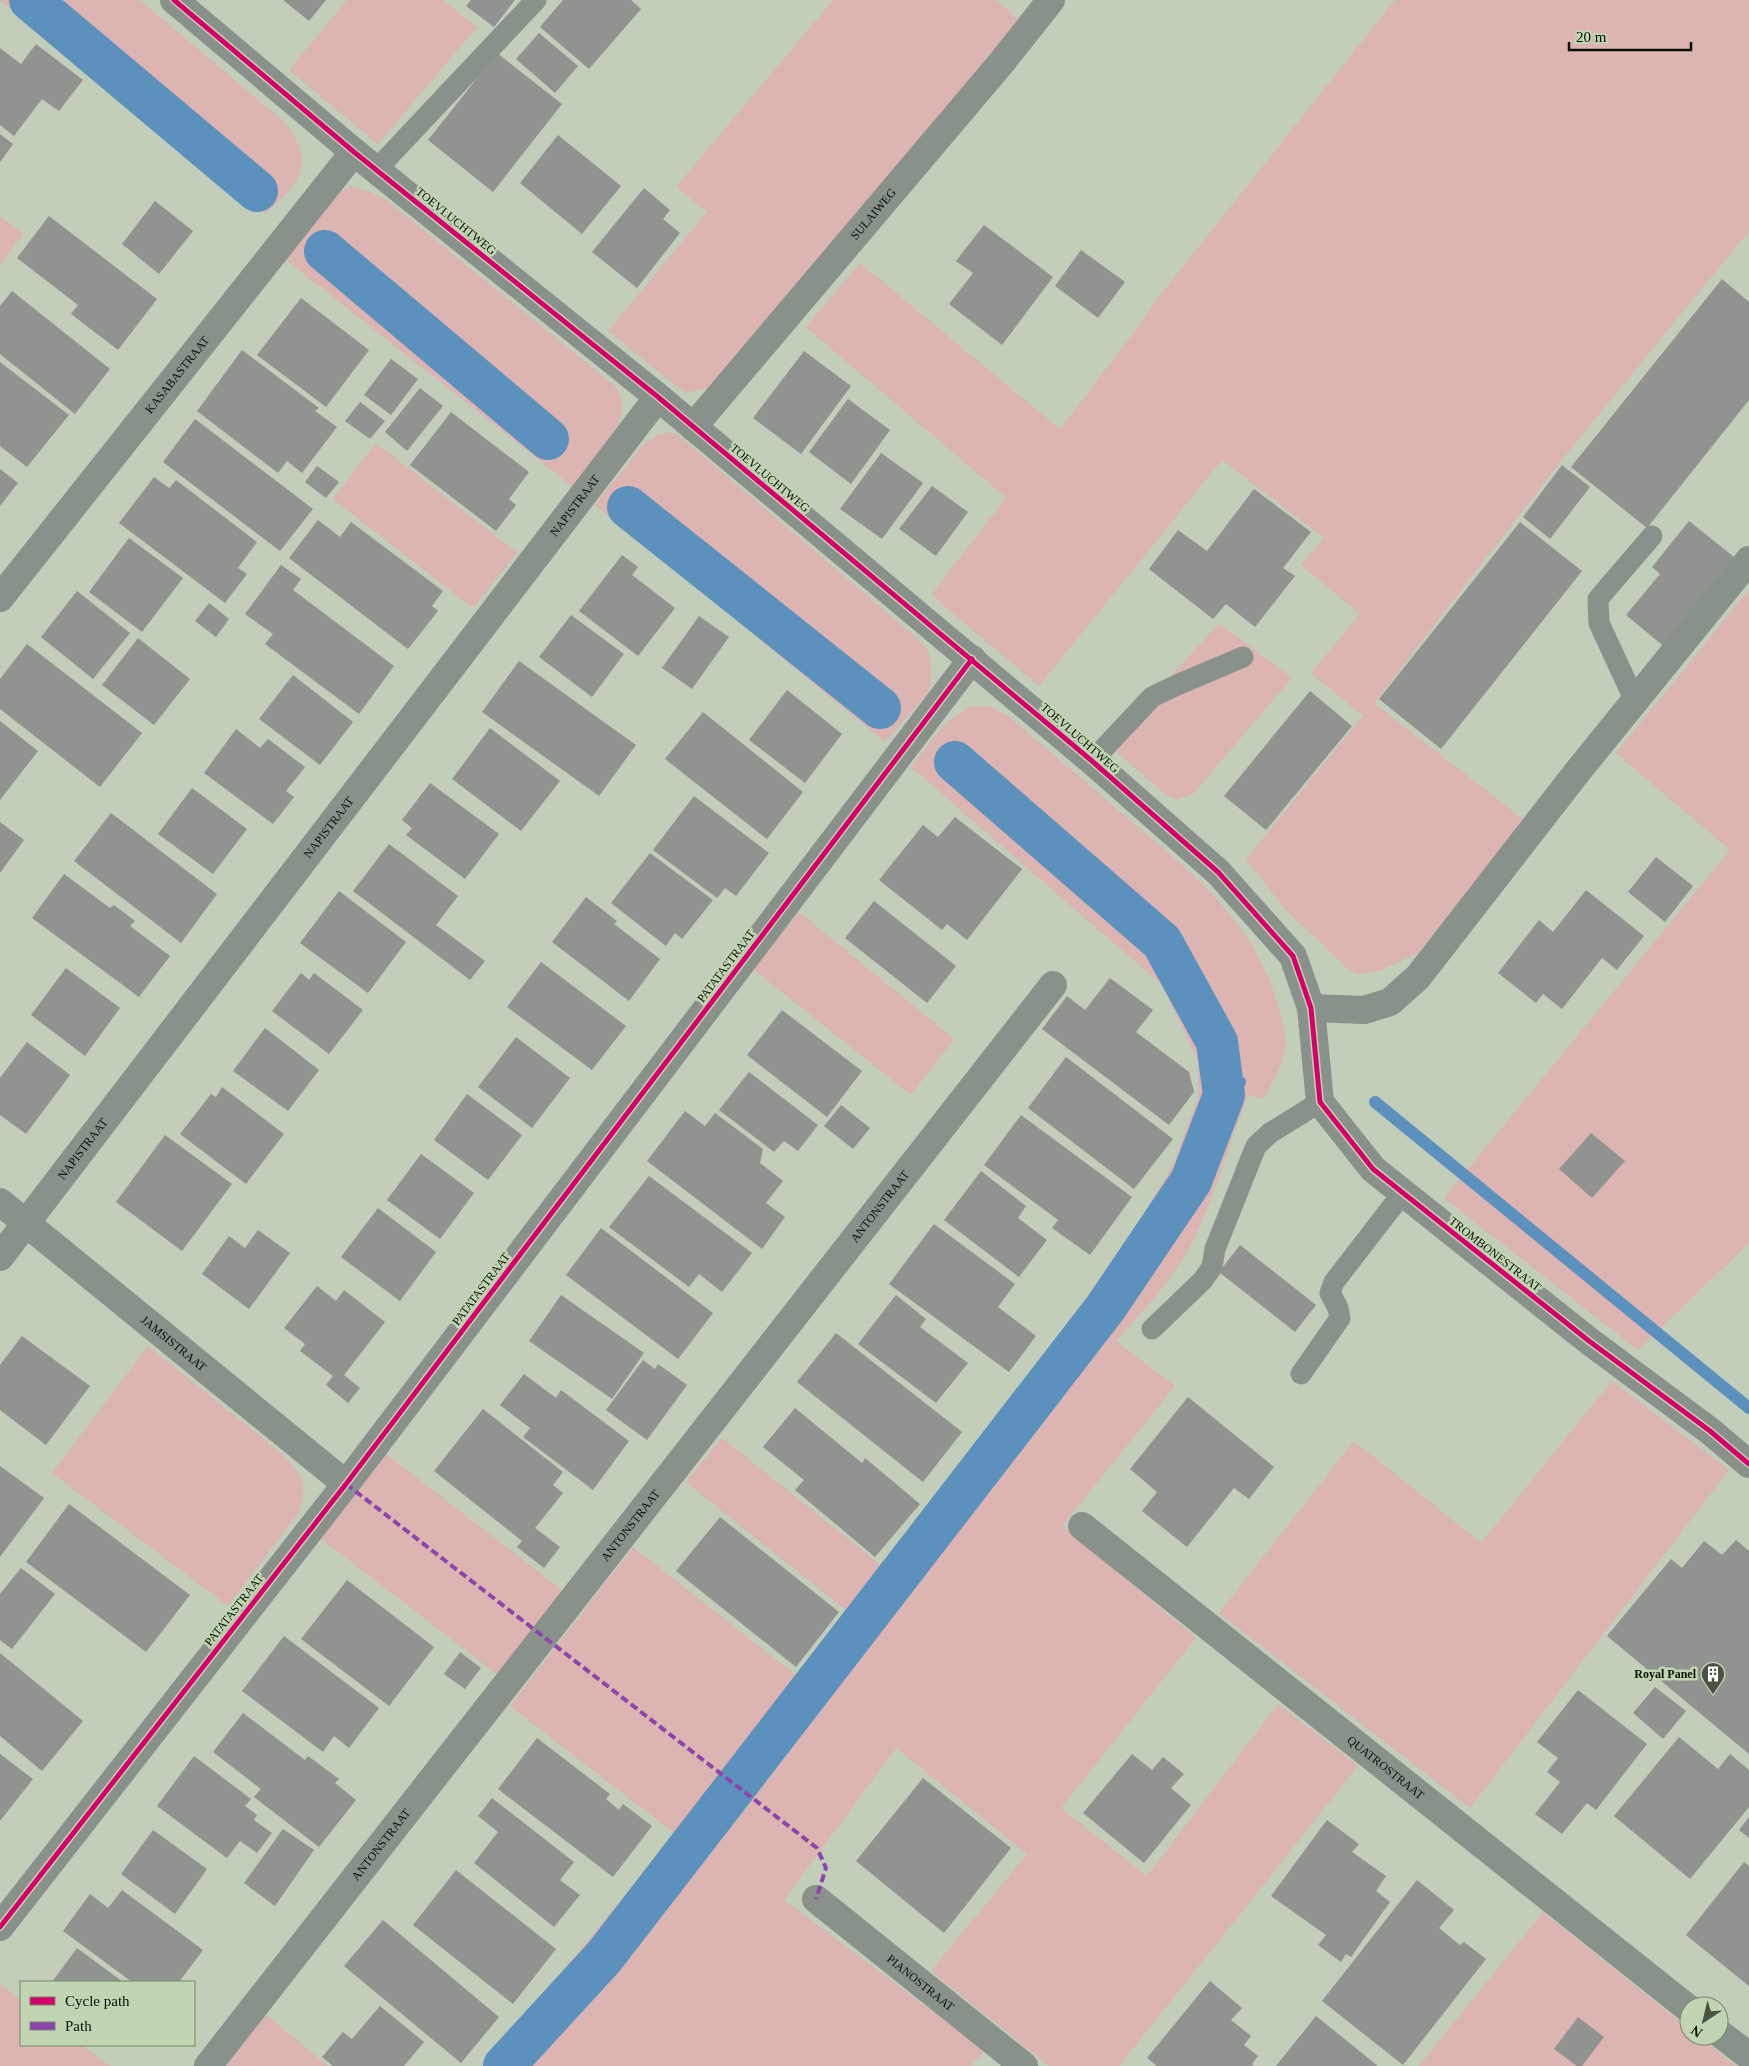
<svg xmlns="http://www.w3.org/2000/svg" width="1749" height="2066" font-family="'Times New Roman',serif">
<rect width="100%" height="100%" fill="#c2cdba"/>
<!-- green -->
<g fill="#dcb4b1">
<path d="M0 0H140L281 119C296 135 309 157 297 179 292 190 275 204 266 214Z"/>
<polygon points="347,0 443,0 477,27 378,144 289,70"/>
<polygon points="833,0 996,0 1020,20 709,387 685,393 608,331 707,212 676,187"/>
<polygon points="1395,0 1749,0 1749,231 1565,456 1374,703 1524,820 1418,953 1379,971 1358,974 1349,970 1285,909 1246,859 1363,716 1311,673 1360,614 1301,565 1324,538 1222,460 1039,686 931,595 1006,498 806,327 860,263 1060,429 1138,327 1157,299"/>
<path d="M351 186 373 193 390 203 616 387C618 392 621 397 622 402 625 430 589 466 573 487L285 259 339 193Z"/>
<polygon points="0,216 23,234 0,265"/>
<polygon points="669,432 678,435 918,639 928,651 931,663 931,681 928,693 885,742 595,505 643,445 656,436"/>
<polygon points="376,443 517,553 473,608 333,499"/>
<polygon points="1749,590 1749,1243 1638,1350 1444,1198 1730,850 1616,753"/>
<polygon points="1219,623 1292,678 1193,794 1177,800 1165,794 1109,745"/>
<path d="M990 706 1008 716C1047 749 1085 782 1124 815 1186 868 1251 917 1276 999 1280 1012 1284 1026 1285 1039 1287 1060 1273 1082 1263 1099L1248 1095C1230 1143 1214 1200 1191 1245 1172 1280 1143 1311 1116 1341L1175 1386 1062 1526 1196 1638 1061 1808 1147 1876 1278 1704 1358 1766 1119 2066H1049L931 1971 1027 1854 896 1748 784 1900 984 2050 971 2066H485L675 1834 510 1706 633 1547 797 1676 847 1611 686 1482 722 1438 882 1566 1077 1311 1134 1231 1173 1164 1198 1097V1062L1162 985 911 767 943 726 968 707Z"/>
<polygon points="799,912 954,1039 911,1095 753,969"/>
<path d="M148 1346 281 1453C301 1474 309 1483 299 1512L228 1606 52 1473Z"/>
<polygon points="1612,1381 1729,1470 1470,1808 1219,1613 1354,1441 1481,1543"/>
<polygon points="385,1453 563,1591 498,1675 320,1538"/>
<polygon points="1543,1912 1689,2029 1689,2036 1698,2036 1736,2066 1419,2066"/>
<polygon points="0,1984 21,2000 21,2045 81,2045 110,2066 0,2066"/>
<polygon points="266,2015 328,2066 226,2066"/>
</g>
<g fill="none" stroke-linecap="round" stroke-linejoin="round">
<!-- stream -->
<g stroke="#5d91bd" stroke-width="12">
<polyline points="1224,1095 1240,1082"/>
<polyline points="1375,1102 1749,1408"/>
</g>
<!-- canal -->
<g stroke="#5d91bd" stroke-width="42">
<polyline points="30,0 257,191"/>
<polyline points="325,251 548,439"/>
<polyline points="628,507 880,708"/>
<polyline points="504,2066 604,1957 1106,1307 1191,1181 1224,1095 1217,1042 1162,942 955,762"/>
</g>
</g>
<!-- building -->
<g fill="#919390">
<polygon points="283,0 326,0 309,21"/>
<polygon points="471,0 515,0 494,27 466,6"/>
<polygon points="563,0 631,0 641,9 589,69 540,27"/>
<polygon points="539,33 578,66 555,93 516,59"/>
<polygon points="36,44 83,80 59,111 42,99 14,136 0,125 0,48 21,64"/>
<polygon points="497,53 562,104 493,192 428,140"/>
<polygon points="0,134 13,144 0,162"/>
<polygon points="558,135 621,186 582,234 520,183"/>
<polygon points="644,188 670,210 663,219 680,233 637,288 592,252"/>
<polygon points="155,201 193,231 159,274 122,244"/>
<polygon points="49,216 157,299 118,350 71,314 78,305 17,258"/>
<polygon points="984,225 1053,277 1002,345 949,304 973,273 956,261"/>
<polygon points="1081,250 1125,282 1098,318 1055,286"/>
<polygon points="1722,279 1749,302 1749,400 1647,528 1571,467"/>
<polygon points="12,291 110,369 75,414 0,354 0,306"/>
<polygon points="301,298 369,350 326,407 257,355"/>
<polygon points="242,350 319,408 315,411 337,427 302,473 287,461 278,473 197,411"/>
<polygon points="804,351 851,386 801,454 753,418"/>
<polygon points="391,359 418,379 391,415 364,395"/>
<polygon points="0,362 69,415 27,467 0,446"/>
<polygon points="420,388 443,406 407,451 385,432"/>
<polygon points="848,399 890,430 851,484 809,452"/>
<polygon points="360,402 385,421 370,439 345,421"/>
<polygon points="451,412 529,472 509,499 516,505 496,531 410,465"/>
<polygon points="195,419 313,509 280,551 163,462"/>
<polygon points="881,453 923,483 882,539 840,509"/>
<polygon points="1562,465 1590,487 1550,539 1523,517"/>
<polygon points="317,466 339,482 326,498 305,482"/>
<polygon points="0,469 18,483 0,506"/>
<polygon points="154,477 169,488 176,480 257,542 238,568 247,574 225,603 119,523"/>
<polygon points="932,486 968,512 936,556 899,529"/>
<polygon points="1254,489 1311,532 1283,568 1295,576 1255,627 1226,604 1213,619 1149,569 1178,530 1207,551"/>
<polygon points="318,520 340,537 351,522 443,591 432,606 438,611 408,649 289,558"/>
<polygon points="1689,521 1739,561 1667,649 1626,615 1660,574 1652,567"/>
<polygon points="1520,522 1582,571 1441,749 1379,699"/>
<polygon points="129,538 183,578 142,632 89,592"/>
<polygon points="622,555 638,567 632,575 675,608 638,656 579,611"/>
<polygon points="281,565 301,579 293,590 394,666 359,714 265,644 273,634 245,614"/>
<polygon points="77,591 130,633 93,679 41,637"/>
<polygon points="209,603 229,619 216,637 195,621"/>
<polygon points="571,615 624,654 592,697 539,657"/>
<polygon points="699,616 729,637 692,689 662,668"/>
<polygon points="138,638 190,679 154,725 102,685"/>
<polygon points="27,644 142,733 100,787 0,709 0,679"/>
<polygon points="519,661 636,745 599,796 482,712"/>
<polygon points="293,675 353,722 320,765 259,719"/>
<polygon points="787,690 842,734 805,783 749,740"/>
<polygon points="1310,691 1352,726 1266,830 1224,796"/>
<polygon points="703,712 803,792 767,839 665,759"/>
<polygon points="0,721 38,751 0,800"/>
<polygon points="490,728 560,781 521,831 452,779"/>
<polygon points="236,729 260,748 268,739 305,767 286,791 294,797 273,824 204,773"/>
<polygon points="430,783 499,834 465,879 406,835 412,828 402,820"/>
<polygon points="192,788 247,829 213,874 158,834"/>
<polygon points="694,796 769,853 736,896 725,888 717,898 653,850"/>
<polygon points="111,813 217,894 181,943 74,861"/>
<polygon points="955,817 1022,869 967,940 947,924 942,930 879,880 923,825 938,837"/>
<polygon points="0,822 24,840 0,873"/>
<polygon points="389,844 458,896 436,925 485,961 470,980 353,891"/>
<polygon points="650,853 713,900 682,939 675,933 666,946 611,903"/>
<polygon points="1656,857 1693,886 1665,922 1628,892"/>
<polygon points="64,874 110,908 114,905 135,921 130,926 170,956 139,997 32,918"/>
<polygon points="1586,890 1644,936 1617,970 1602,958 1562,1009 1543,994 1536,1003 1498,973 1539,920 1553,932"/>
<polygon points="339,891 406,942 368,993 300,943"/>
<polygon points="586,897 617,921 614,924 660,959 629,1001 552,942"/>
<polygon points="874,901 956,966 927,1003 845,938"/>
<polygon points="541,962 626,1026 592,1070 507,1007"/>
<polygon points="66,968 120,1008 85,1056 31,1015"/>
<polygon points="301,973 309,980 314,973 363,1010 329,1054 272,1011"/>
<polygon points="1110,978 1153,1010 1136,1032 1189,1072 1194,1092 1169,1125 1042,1029 1067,996 1085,1010"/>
<polygon points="782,1010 862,1071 827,1117 747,1055"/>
<polygon points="265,1028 319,1070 288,1111 233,1071"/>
<polygon points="516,1037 570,1078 532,1128 478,1087"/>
<polygon points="27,1042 70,1075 26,1134 0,1115 0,1078"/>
<polygon points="1066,1057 1173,1139 1134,1189 1028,1108"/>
<polygon points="749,1072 818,1125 798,1151 784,1141 774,1152 719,1110"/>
<polygon points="222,1087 284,1134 246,1184 180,1134 211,1094 216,1097"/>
<polygon points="467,1094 522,1135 488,1180 434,1140"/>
<polygon points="841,1105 870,1128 853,1149 824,1126"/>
<polygon points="685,1111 705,1126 715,1113 763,1149 760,1163 783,1181 766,1203 785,1217 762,1249 647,1161"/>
<polygon points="1021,1115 1132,1197 1090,1255 1052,1228 1058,1220 984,1165"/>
<polygon points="1591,1133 1625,1161 1592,1198 1559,1169"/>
<polygon points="165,1135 232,1184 182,1251 116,1202"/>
<polygon points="421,1154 474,1193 440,1239 387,1200"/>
<polygon points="981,1171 1026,1206 1018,1218 1047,1240 1019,1277 944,1220"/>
<polygon points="649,1176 752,1253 722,1292 699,1274 689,1287 609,1227"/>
<polygon points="378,1208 436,1252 400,1301 341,1257"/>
<polygon points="934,1224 1015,1284 998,1307 1036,1336 1009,1372 889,1284"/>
<polygon points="601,1228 713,1313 678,1359 566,1275"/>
<polygon points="258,1230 290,1253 249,1309 202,1274 229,1236 245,1248"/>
<polygon points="1240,1245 1316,1305 1295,1332 1219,1272"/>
<polygon points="317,1286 336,1301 344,1290 385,1322 344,1375 360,1388 348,1403 326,1385 333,1376 300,1351 305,1344 284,1328"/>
<polygon points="561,1295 644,1353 612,1399 529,1341"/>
<polygon points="896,1295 926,1319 920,1327 968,1363 936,1403 858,1344"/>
<polygon points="836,1333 962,1432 923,1482 797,1382"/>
<polygon points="22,1336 90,1386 46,1445 0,1410 0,1365"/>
<polygon points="643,1360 655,1369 658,1364 687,1385 647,1440 606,1410"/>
<polygon points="524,1374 556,1398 561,1390 629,1441 593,1490 523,1437 530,1428 500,1405"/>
<polygon points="1188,1397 1274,1467 1249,1499 1234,1488 1187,1547 1142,1511 1157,1492 1130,1469"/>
<polygon points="795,1408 862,1463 865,1458 920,1504 875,1557 795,1490 804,1480 763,1447"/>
<polygon points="483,1409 563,1472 553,1485 563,1493 535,1528 560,1547 544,1568 517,1547 522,1541 434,1471"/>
<polygon points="0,1466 44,1498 0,1557"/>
<polygon points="69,1504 190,1595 146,1652 26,1562"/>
<polygon points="720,1517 839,1612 796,1667 676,1571"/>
<polygon points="1736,1540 1749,1551 1749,1754 1607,1636 1671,1559 1682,1568 1704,1541 1722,1555"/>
<polygon points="21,1568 55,1594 12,1649 0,1640 0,1594"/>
<polygon points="347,1580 434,1647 389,1706 301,1639"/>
<polygon points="284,1636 379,1708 349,1748 334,1736 323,1752 242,1691"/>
<polygon points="460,1652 481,1668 465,1689 444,1674"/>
<polygon points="0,1653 83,1721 42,1771 0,1736"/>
<polygon points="1655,1687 1686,1711 1663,1739 1633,1713"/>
<polygon points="1578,1690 1647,1744 1596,1810 1587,1803 1562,1834 1535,1814 1560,1782 1547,1772 1558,1758 1537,1742"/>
<polygon points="243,1713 305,1760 308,1756 339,1779 335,1783 356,1800 319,1847 254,1797 261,1789 213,1752"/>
<polygon points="1679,1737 1718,1769 1730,1754 1749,1770 1749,1807 1690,1879 1614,1816"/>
<polygon points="537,1738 610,1794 606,1799 619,1810 623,1804 652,1826 613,1877 498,1789"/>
<polygon points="0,1754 33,1779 0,1821"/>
<polygon points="1132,1754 1152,1770 1163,1757 1184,1774 1171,1788 1191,1805 1144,1863 1083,1813"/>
<polygon points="194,1756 251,1799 245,1806 257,1815 254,1820 272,1833 257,1853 240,1841 227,1858 157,1806"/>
<polygon points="923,1778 1011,1848 944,1933 856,1861"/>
<polygon points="492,1798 574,1862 560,1880 580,1895 554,1927 474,1863 498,1832 478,1816"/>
<polygon points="1749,1817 1749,1838 1739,1830"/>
<polygon points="1327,1820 1359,1844 1352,1852 1386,1876 1376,1891 1390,1902 1351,1957 1346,1954 1341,1962 1318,1945 1326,1935 1271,1896"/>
<polygon points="283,1829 314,1850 275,1906 244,1883"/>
<polygon points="153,1830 207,1869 175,1914 121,1874"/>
<polygon points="1744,1862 1749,1866 1749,1986 1686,1935"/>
<polygon points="456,1870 556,1949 513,2004 413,1925"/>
<polygon points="1417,1880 1454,1910 1439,1928 1460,1945 1464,1942 1486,1959 1403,2065 1322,2001"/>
<polygon points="122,1890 203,1950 179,1982 132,1982 63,1931 90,1894 108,1908"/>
<polygon points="383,1920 499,2017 461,2063 344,1966"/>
<polygon points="77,1948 123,1982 52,1982"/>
<polygon points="1210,1981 1242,2008 1231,2020 1251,2036 1244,2045 1258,2056 1252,2064 1254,2066 1157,2066 1147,2058"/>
<polygon points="380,2006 424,2042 404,2066 333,2066 322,2057 343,2032 352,2039"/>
<polygon points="1316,2016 1378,2066 1276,2066"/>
<polygon points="1578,2017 1604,2037 1582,2066 1577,2066 1554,2049"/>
</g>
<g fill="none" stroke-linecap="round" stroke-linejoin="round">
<!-- lane -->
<g stroke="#89918b" stroke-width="21">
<polyline points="376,170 536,0"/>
<polyline points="1635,701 1599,623 1598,599 1652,536"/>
<polyline points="1092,761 1152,697 1177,685 1243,657"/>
<polyline points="1152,1329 1203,1280 1212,1267 1215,1249 1256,1146 1270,1133 1320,1102"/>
<polyline points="1301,1374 1340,1318 1338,1308 1330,1293 1334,1282 1402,1194"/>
</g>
<!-- street -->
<g stroke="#89918b" stroke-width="28">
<polyline points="174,0 354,152 658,397 1092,761 1218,872 1293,956 1311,1008 1320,1102 1373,1169 1589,1341 1710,1431 1749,1464"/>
<path id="s1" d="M693 427 1002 62 1051 0"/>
<path id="s2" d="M0 598 354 152"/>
<polyline points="1311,1008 1364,1010 1390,1002 1418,977 1578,771 1749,560"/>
<path id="s3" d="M0 1202 346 1484"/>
<path id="s4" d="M0 1257 658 397"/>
<path id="s5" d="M1082 1526 1689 2009"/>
<path id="s6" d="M816 1899 1024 2066"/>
<polyline points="0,1927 346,1484 972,659"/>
<polyline points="1719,2033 1749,2056"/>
<path id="s7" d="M208 2066 1053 985"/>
</g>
<!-- quiet -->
<polyline stroke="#8e44ad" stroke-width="4" stroke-dasharray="8 4" stroke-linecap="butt" points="346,1484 817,1848 826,1868 816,1899"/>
<!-- cycleway casing -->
<g stroke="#c1d5b2" stroke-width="8">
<g id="cycleway">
<polyline points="174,0 354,152 658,397 1092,761 1218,872 1293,956 1311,1008 1320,1102 1373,1169 1589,1341 1710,1431 1749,1464"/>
<polyline points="0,1927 346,1484 972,659"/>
</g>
</g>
<!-- cycleway -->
<use href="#cycleway" stroke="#d6006c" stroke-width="5"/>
</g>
<!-- icons -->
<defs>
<g id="building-pin" transform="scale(1.25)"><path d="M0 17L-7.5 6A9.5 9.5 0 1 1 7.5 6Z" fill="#495244" stroke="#c1d5b2"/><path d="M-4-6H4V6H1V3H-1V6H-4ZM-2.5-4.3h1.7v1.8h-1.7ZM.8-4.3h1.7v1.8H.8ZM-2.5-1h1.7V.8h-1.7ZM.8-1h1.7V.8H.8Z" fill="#fff"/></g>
</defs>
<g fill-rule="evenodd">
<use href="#building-pin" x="1713" y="1674"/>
</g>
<g text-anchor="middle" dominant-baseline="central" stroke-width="5" stroke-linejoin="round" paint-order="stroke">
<!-- street labels -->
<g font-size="12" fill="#080f04" stroke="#c1d5b2">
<text stroke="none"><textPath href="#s1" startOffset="279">SULAIWEG</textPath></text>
<text transform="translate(456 221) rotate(39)">TOEVLUCHTWEG</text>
<text stroke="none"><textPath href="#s2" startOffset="285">KASABASTRAAT</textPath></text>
<text transform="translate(770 478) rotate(40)">TOEVLUCHTWEG</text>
<text stroke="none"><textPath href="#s4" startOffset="946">NAPISTRAAT</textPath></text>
<text transform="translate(1080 738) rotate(41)">TOEVLUCHTWEG</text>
<text stroke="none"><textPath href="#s4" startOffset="541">NAPISTRAAT</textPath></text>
<text transform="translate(726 966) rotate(-53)">PATATASTRAAT</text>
<text stroke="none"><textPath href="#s4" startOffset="136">NAPISTRAAT</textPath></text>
<text stroke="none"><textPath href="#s7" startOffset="1091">ANTONSTRAAT</textPath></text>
<text transform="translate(1495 1254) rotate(38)">TROMBONESTRAAT</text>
<text transform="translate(481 1289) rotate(-53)">PATATASTRAAT</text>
<text stroke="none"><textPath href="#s3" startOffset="224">JAMSISTRAAT</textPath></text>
<text stroke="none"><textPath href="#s7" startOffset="686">ANTONSTRAAT</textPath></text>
<text transform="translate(234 1610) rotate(-52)">PATATASTRAAT</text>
<text stroke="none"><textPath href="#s5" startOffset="388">QUATROSTRAAT</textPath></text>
<text stroke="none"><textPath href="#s7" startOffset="281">ANTONSTRAAT</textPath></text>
<text stroke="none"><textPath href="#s6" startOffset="134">PIANOSTRAAT</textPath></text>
</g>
<!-- poi labels -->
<g font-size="12" font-weight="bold" fill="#080f04" stroke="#c1d5b2" text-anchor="end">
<text x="1696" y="1674">Royal Panel</text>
</g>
</g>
<!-- legend -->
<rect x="20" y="1981" width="175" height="65" fill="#c1d5b2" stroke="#77866c"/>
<rect x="30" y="1997" width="25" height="8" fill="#d6006c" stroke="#77866c"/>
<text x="65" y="2006" font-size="15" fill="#080f04">Cycle path</text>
<rect x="30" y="2022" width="25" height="8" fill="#8e44ad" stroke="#77866c"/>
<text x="65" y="2031" font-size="15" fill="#080f04">Path</text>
<!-- north arrow -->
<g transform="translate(1704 2021) rotate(215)"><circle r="24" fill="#c1d5b2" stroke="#77866c"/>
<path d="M0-4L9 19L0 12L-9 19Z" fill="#495244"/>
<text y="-8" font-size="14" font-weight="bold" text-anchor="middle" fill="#080f04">N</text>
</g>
<!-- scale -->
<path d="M1569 42v8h122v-8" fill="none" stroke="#080f04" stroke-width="2.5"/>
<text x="1576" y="42" font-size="15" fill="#080f04" stroke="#c1d5b2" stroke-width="4" paint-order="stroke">20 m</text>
</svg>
